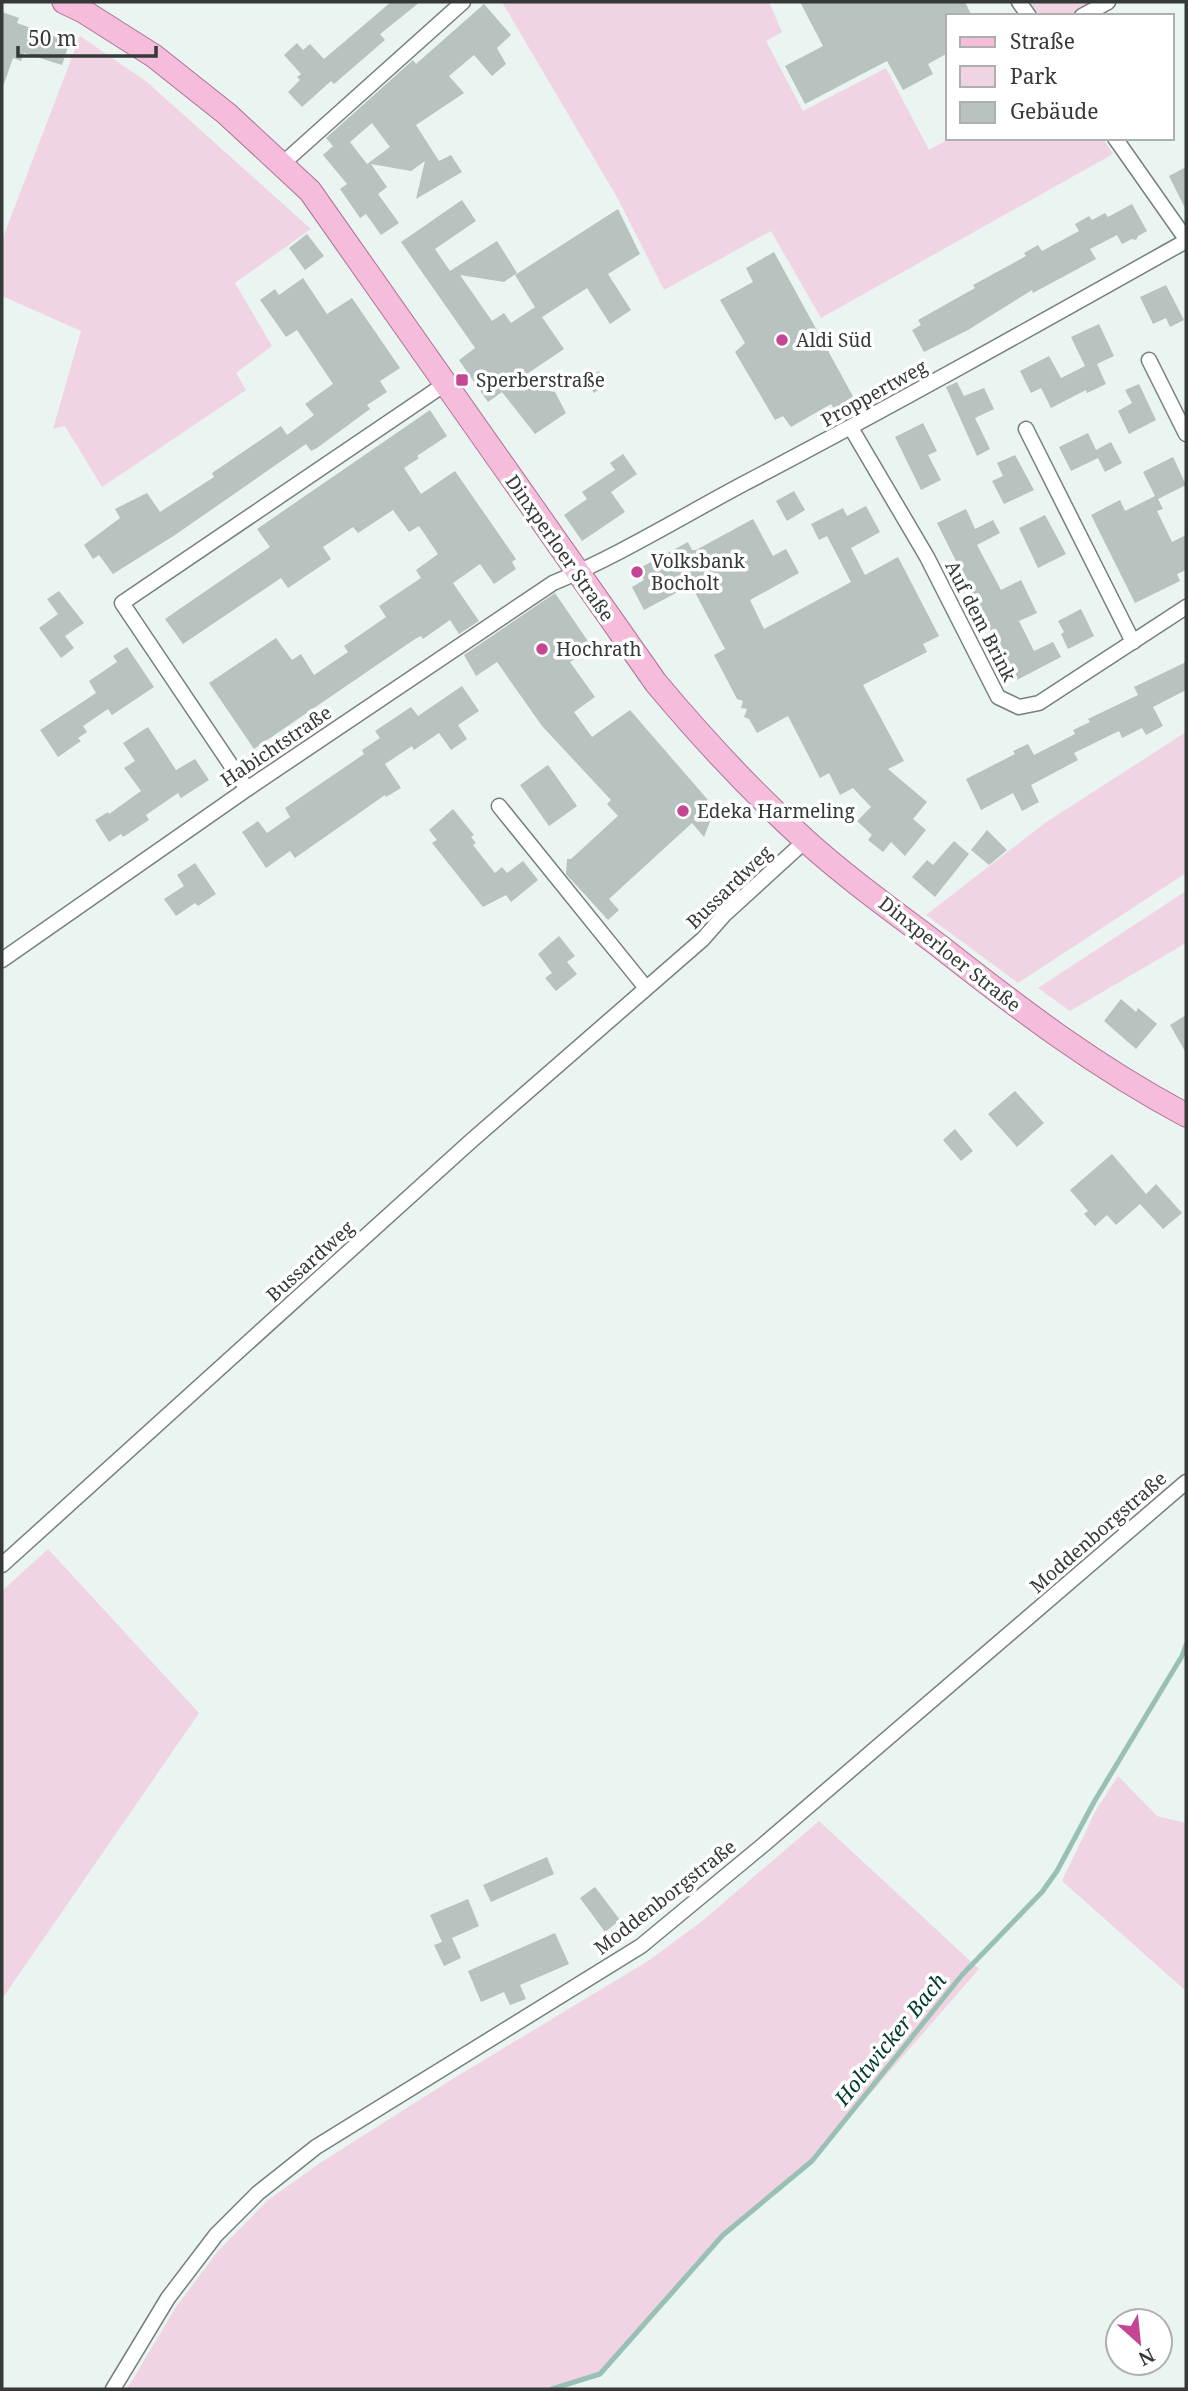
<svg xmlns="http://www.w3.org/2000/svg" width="1188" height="2391" font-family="'Noto Serif',serif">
<rect width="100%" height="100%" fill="#eaf4f1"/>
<!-- green -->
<g fill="#f1d4e3">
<polygon points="502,2 769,2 782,32 766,41 803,111 886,68 929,150 951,138 1103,138 1113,154 821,318 771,231 664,290 618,199"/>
<polygon points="1030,2 1098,2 1073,16 1040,16"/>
<polygon points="80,36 147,82 311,229 235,283 272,346 236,373 246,390 102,487 65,426 53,429 81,331 2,296 2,240"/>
<polygon points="1186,732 1186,873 1018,983 926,915 1045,823"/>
<polygon points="1186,891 1186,943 1070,1011 1038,988"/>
<polygon points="48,1549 199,1713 2,1999 2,1591"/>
<polygon points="1118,1776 1157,1816 1186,1823 1186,1991 1062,1881 1096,1810"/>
<polygon points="819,1821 979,1969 809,2164 723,2235 600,2374 557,2387 557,2389 127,2389 176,2307 218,2251 268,2200 323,2161 451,2080 648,1961 701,1922"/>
</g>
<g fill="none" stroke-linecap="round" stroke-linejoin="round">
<!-- stream -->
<polyline stroke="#99c0b4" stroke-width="5" points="552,2389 600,2374 723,2235 812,2161 962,1975 1042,1892 1057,1871 1094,1802 1182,1656 1186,1645"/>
</g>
<!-- building -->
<g fill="#b8c2bf" fill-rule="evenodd">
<polygon points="391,2 420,2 380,34 385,40 334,84 331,81 302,107 288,92 300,80 297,77 301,74 284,55 297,43 303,50 310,44 324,59"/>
<polygon points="800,2 965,2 972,16 948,16 948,53 928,64 933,74 903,90 887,61 805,104 785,66 823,46"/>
<path d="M484 4 511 35 497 48 506 64 492 76 474 55 449 76 464 93 416 125 439 161 451 155 462 172 416 199 425 161 411 171 371 164 387 187 378 194 399 223 381 235 366 214 360 218 340 189 347 184 323 155 333 146 326 138 413 60 416 64ZM372 123 390 147 367 164 350 142Z"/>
<polygon points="2,12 19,18 17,23 62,39 61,41 69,44 62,65 24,53 21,61 13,58 4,84 2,83"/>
<polygon points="1186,167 1186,210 1169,176"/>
<polygon points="462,200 476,221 435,249 450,271 497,241 517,273 504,282 460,275 492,321 504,313 511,323 535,307 538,312 515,275 618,209 640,254 608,274 631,310 610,324 587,288 542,317 564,349 512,384 555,392 566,413 535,434 502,392 488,402 459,360 475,348 401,242"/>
<polygon points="1132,204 1147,231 1138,236 1136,240 1132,239 1122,244 1117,235 1090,249 1096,259 1033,293 1032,290 968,330 924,352 912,330 921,325 918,320 975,288 973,285 1026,256 1024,253 1038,245 1042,251 1079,231 1075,224 1089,216 1092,220 1105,213 1108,217"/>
<polygon points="307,234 324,256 305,270 289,248"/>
<polygon points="774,252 855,400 835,410 831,404 791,427 783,416 775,420 735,352 745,343 720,300 753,282 746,268"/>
<polygon points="303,278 327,314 352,298 400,368 380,381 387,392 367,405 370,409 317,448 311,451 306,444 175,535 113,574 99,555 93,559 84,545 120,518 115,509 147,493 160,512 214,477 212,473 281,426 287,435 314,415 305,404 333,384 297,330 286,337 260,300 275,289 279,295"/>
<polygon points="1166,285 1184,320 1170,327 1166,318 1153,324 1140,297"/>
<polygon points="1099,324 1114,356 1097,364 1106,384 1087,393 1086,390 1051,408 1041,388 1031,393 1020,371 1049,356 1061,378 1085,366 1071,337"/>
<polygon points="599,371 607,384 594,393 585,380"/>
<polygon points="957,382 964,396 984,388 994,409 975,418 990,449 977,456 946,387"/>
<polygon points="1139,384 1156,420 1129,434 1118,411 1132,403 1125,390"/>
<polygon points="430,410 447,436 417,456 419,458 404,468 421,494 455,471 516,559 512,562 516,569 494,584 480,564 453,583 479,621 459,634 450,620 423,639 421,636 415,639 254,749 209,683 276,638 292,660 301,654 314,675 348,652 344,646 386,617 379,606 421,578 416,570 438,554 419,526 409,532 393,510 358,533 353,527 323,547 331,559 288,588 281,578 183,644 165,619 270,547 257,529"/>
<polygon points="923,423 937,451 928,455 941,480 921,490 895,437"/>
<polygon points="1088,433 1096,450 1111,442 1122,463 1105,472 1098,458 1071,471 1059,447"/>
<polygon points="623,454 637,474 611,492 625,512 582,541 564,515 587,499 582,492 615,470 610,463"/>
<polygon points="1015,455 1034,490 1004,504 992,481 1003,476 997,463"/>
<polygon points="1173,457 1186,485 1158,499 1163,509 1157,511 1172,542 1186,535 1186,570 1177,574 1180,581 1135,603 1091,515 1120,500 1125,511 1155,496 1143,472"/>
<polygon points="794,491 805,510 787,521 776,501"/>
<polygon points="866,506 880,532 851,548 865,575 898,557 939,636 923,644 927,652 863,685 904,761 888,769 927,802 913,819 926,830 905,856 891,842 883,852 868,840 872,835 857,821 871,807 853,788 840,795 829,773 820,778 788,716 757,733 749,719 744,717 747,709 741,708 743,701 737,699 714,655 725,649 691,585 644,610 632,587 644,580 638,569 688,542 692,550 696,550 753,519 773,556 786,549 799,573 750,600 764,629 851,582 827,536 819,540 811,524 843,508 847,516"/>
<polygon points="966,509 975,529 993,520 1000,533 977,545 1001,590 1021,580 1037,613 1019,621 1034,651 1053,642 1061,657 1015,681 1001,652 998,653 989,634 992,633 937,523"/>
<polygon points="1045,515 1066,554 1038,568 1019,528"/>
<polygon points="59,591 84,623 65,636 74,648 61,658 39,628 58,614 47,599"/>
<polygon points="555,593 592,647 570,662 595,697 574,712 592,737 630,710 708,800 711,808 711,819 704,837 692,823 609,899 619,910 608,920 566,874 567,859 571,859 618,816 607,804 611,800 542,726 497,662 476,676 464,655"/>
<polygon points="1081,609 1094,636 1068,649 1061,634 1064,632 1058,621"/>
<polygon points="127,647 154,687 112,715 108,709 83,726 87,732 78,738 81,741 58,757 40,730 96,693 89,681 117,662 113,656"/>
<polygon points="1186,662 1186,690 1153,707 1163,726 1146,735 1142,728 1122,738 1119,731 1074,753 1078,760 1031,785 1039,802 1022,811 1013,793 981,810 966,779 1015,754 1013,751 1028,744 1034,755 1075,734 1073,730 1090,722 1088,719 1138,695 1134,687"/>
<polygon points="462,686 479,711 458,725 467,739 451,750 439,733 414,750 412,746 385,764 401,788 386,797 385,795 295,858 290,851 266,868 242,832 258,821 267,833 290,817 285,808 364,754 362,750 380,738 375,731 411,707 418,716"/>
<polygon points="148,727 176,770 195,759 209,780 181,798 178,793 146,815 149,820 123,837 121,834 109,842 95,820 108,812 109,814 141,791 124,768 135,761 123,743"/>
<polygon points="548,765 577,806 549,826 520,785"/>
<polygon points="453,809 474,835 471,837 476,843 473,845 495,873 502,867 507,873 523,861 538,880 511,902 506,895 483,907 432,843 437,840 429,830"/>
<polygon points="987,830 1007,850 989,865 971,850"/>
<polygon points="954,841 969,854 935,897 912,877 927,860 933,865"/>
<polygon points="195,863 216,894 198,906 195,903 176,916 164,899 184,886 177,875"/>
<polygon points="559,936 575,956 567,962 577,974 556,991 545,978 552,973 538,954"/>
<polygon points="1121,999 1136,1012 1138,1008 1157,1024 1136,1049 1104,1021"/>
<polygon points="1186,1015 1186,1053 1170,1025"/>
<polygon points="1015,1091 1044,1123 1017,1147 988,1114"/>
<polygon points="955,1129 973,1151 961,1161 943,1140"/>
<polygon points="1112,1154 1146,1194 1156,1184 1182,1213 1163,1229 1140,1204 1116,1225 1107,1215 1095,1226 1084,1214 1088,1211 1070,1190"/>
<polygon points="547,1857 554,1874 491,1902 483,1885"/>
<polygon points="595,1887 620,1920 605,1932 580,1898"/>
<polygon points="468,1899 479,1926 452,1938 461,1958 444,1966 434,1945 442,1942 430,1915"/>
<polygon points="555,1933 569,1964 520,1985 526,1999 510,2005 504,1992 481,2002 468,1971"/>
</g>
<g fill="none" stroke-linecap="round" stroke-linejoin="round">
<!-- minor casing -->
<g stroke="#76807d" stroke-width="17">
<g id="minor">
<polyline points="1019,2 1029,16"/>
<polyline points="1082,16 1108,2"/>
<polyline points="1115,138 1186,239"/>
<polyline points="281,165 463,2"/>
<polyline points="1149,360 1186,434"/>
<polyline points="851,428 927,557 998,697 1019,707 1039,703 1186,607"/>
<polyline points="1026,429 1133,642"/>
<polyline points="247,789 122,603 445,384"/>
<polyline points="499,806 646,988"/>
<path d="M2 960 247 789 553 583C620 555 681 517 745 483 894 405 1040 323 1186 241"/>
<polyline points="2,1565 471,1141 703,939 725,914 805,841"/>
<polyline points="113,2389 168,2298 216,2235 258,2193 316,2147 641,1946 762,1846 1186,1482"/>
</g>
</g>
<!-- primary casing -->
<g stroke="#ae7294" stroke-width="25">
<path id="primary" d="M64 2 83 11 154 56 227 114 310 191 656 683C702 738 751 791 805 840 848 879 896 913 942 948 1022 1011 1096 1067 1186 1115"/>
</g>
<!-- minor -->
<use href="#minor" stroke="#fff" stroke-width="14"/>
<!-- primary -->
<use href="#primary" stroke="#f5bcdc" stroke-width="23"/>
</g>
<!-- markers -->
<g fill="#c44694" stroke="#fff" stroke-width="2.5">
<circle cx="782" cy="340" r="7"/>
<rect x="455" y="373" width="14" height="14" rx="3.5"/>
<circle cx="637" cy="572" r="7"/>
<circle cx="542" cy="649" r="7"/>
<circle cx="683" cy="811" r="7"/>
</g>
<g text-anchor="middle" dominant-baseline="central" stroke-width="7" stroke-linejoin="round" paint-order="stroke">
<!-- poi labels -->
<g font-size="19" fill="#353938" stroke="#fff" text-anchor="start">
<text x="796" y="340">Aldi Süd</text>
<text x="476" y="380">Sperberstraße</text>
<text x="651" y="561">Volksbank<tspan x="651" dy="22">Bocholt</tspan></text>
<text x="556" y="649">Hochrath</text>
<text x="697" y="811">Edeka Harmeling</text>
</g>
<!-- street labels -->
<g font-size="19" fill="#353938" stroke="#fff">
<text transform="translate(874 393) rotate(-29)">Proppertweg</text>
<text transform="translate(560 548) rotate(55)">Dinxperloer Straße</text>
<text transform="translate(981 621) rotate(63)">Auf dem Brink</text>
<text transform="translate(276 746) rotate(-34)">Habichtstraße</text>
<text transform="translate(729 887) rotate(-44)">Bussardweg</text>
<text transform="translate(950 954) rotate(38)">Dinxperloer Straße</text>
<text transform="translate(310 1261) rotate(-42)">Bussardweg</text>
<text transform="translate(1098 1532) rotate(-41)">Moddenborgstraße</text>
<text transform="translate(665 1897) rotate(-38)">Moddenborgstraße</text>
</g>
<!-- water labels -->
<g font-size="21" font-style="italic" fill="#00392d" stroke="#fff">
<text transform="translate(890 2039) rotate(-51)">Holtwicker Bach</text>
</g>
</g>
<!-- border -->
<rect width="1188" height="2391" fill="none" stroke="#353938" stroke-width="7"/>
<!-- legend -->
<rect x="946" y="14" width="228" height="126" fill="#ffffff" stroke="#aeb0af" stroke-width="2"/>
<rect x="960" y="37" width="35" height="10" fill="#f5bcdc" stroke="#aeb0af" stroke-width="2"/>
<text x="1010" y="49" font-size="21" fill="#353938">Straße</text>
<rect x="960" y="66" width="35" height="21" fill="#f1d4e3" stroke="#aeb0af" stroke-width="2"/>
<text x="1010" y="84" font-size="21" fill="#353938">Park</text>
<rect x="960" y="102" width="35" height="21" fill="#b8c2bf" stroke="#aeb0af" stroke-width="2"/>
<text x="1010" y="119" font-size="21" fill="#353938">Gebäude</text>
<!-- north arrow -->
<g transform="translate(1139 2342) rotate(153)"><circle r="33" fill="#ffffff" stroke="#aeb0af" stroke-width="2"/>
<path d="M0-5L12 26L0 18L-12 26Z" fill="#c44694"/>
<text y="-10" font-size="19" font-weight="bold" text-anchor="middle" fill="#353938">N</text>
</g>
<!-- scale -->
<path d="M18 46v10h138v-10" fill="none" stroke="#353938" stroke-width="3.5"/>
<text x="28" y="46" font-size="21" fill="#353938" stroke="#ffffff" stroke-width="5" paint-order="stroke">50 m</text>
</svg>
